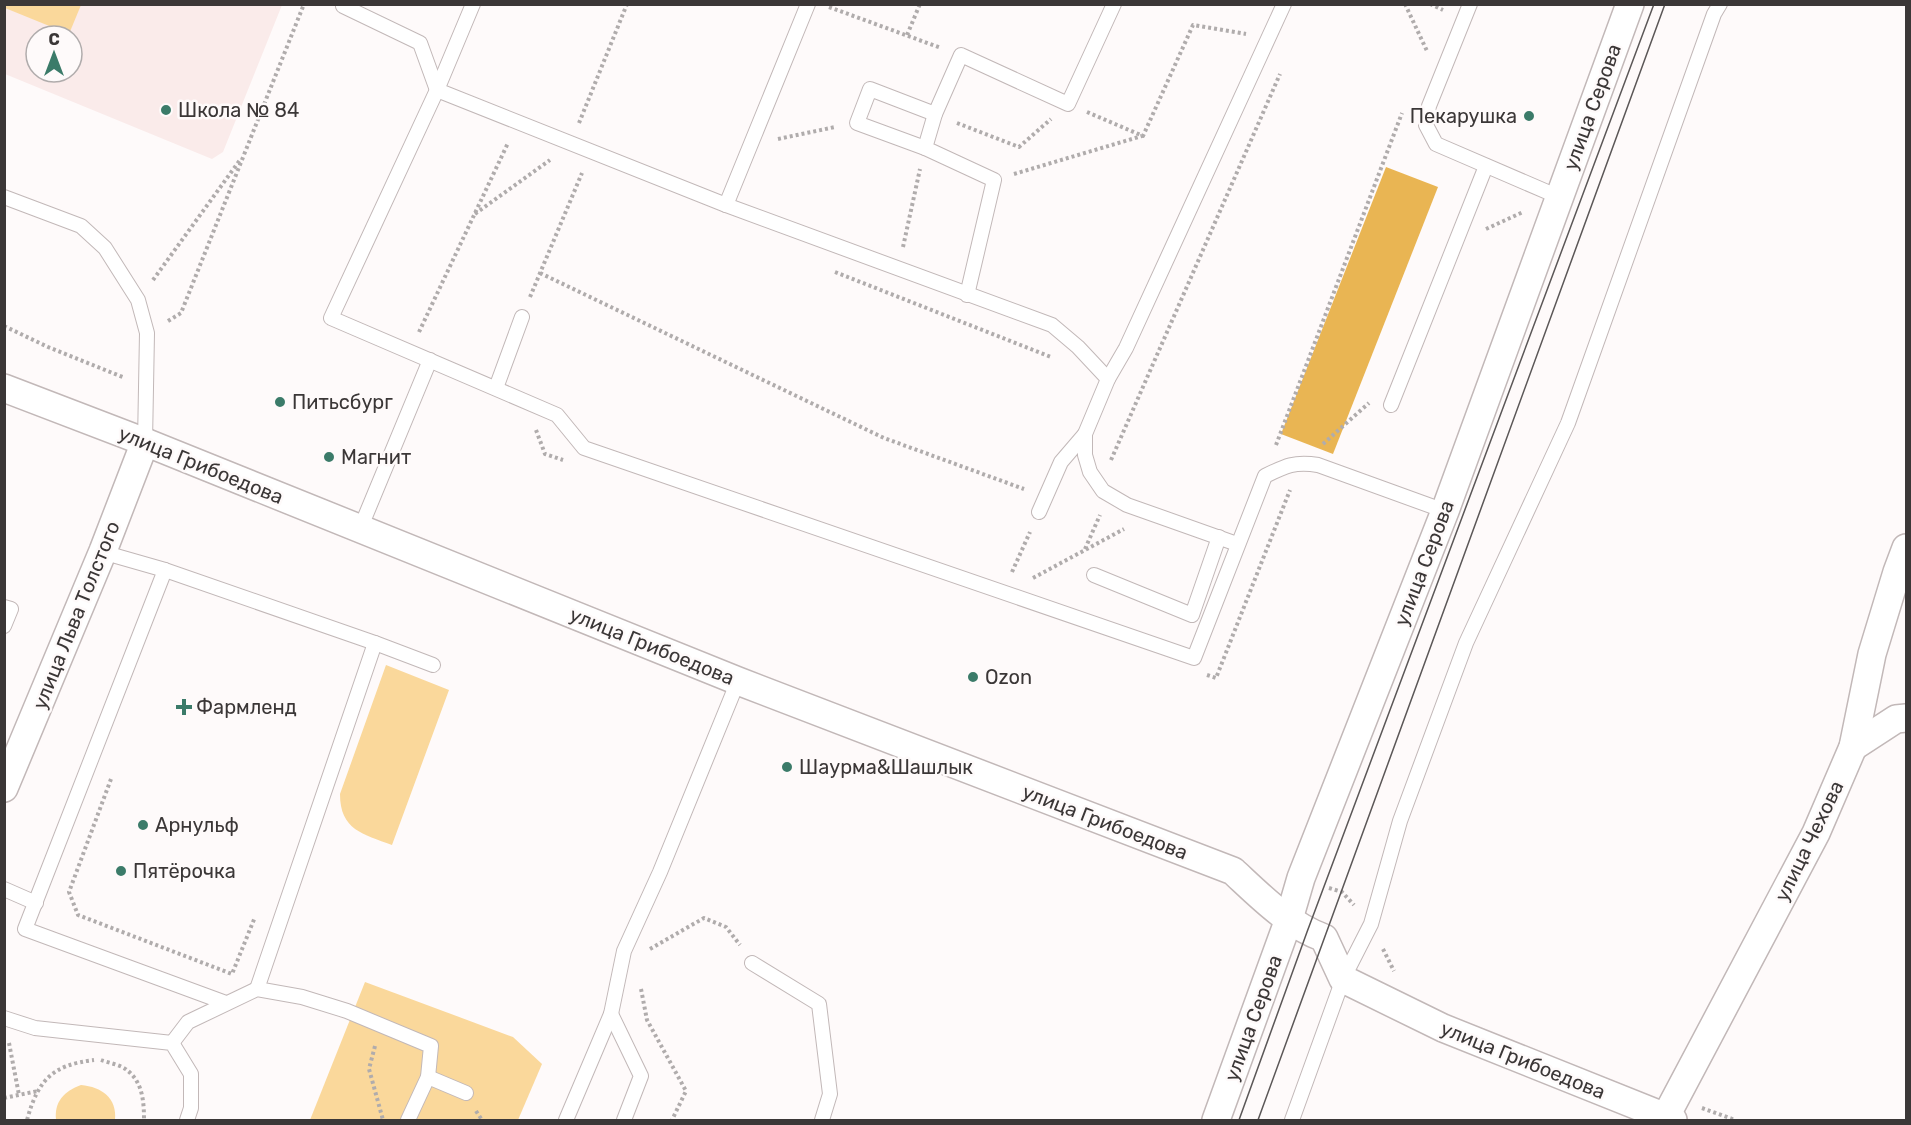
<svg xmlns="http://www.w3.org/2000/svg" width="1911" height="1125" font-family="Rubik,sans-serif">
<rect width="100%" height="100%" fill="#fefafa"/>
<!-- built -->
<path fill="#faebea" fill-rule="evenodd" d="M4 5H282L223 152 212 159 5 74ZM36 36H72V72H36Z"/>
<!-- green -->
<g fill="#fad89b">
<polygon points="4,5 5,4 81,5 69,34 5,8"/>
<path d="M386 665 449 690 392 845C363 834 340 830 340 794Z"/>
<polygon points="365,982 513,1037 542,1064 518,1120 310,1120"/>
<path d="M81 1085C102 1087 117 1098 115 1120H56C54 1102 64 1091 81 1085Z"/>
</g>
<!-- forest -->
<polygon fill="#e9b553" points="1386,167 1438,187 1333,454 1281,434"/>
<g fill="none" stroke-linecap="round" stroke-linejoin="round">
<!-- lane casing -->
<g stroke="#c2b8b8" stroke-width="16">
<g id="lane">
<path d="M473 4 437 90 331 318 557 415 584 448 1194 658 1265 476C1285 466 1295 461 1318 465L1445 511"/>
<polyline points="1470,4 1429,106 1426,125 1436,144 1559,197"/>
<polyline points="343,6 420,43 437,90 726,205 1052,325 1078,347 1108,379 1085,434 1085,455 1090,472 1103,491 1127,505 1237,544"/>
<polyline points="925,148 857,123 870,89 935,114"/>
<polyline points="4,197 81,226 105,248 138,300 147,333 145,442"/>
<polyline points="726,205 808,4"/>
<polyline points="967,295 994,180 925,148 935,114 961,55 1068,104 1114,4"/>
<polyline points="1108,379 1126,348 1284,4"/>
<polyline points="496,388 522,317"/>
<polyline points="1391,405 1486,166"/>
<polyline points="1039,512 1061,462 1085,434"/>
<polyline points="360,529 430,360"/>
<polyline points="103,551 116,556 165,570 375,643 257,989"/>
<polyline points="165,570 25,929 226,1003"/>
<polyline points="1094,575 1192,615 1219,537"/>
<polyline points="4,607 11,609 4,626"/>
<polyline points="375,643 433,665"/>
<polyline points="4,889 36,903"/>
<polyline points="752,963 819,1004 830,1094 822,1120"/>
<polyline points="611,1014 641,1076 624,1120"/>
<polyline points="4,1018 35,1028 172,1043 191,1074 191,1108 187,1120"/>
<polyline points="172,1043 188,1022 257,989 302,997 347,1011 431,1046 428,1077 408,1120"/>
<polyline points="428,1077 466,1093"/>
<polyline points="566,1120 611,1014 624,951 660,872 738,681"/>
<polyline points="1292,1120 1343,979 1371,924 1400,821 1466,643 1568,423 1714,14 1720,4"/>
</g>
</g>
<!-- street casing -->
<g stroke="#c2b8b8" stroke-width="30">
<g id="street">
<path d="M4 388 145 442 738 681 1233 871C1260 896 1288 925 1324 938L1343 979 1443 1028 1673 1120"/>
<polyline points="1853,747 1896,719 1906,718"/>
<polyline points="4,788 103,551 145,442"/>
<polyline points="1665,1118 1816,833 1853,747 1872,654 1897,572 1906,548"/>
<polyline points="1216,1120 1289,919 1301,878 1445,511 1630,4"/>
</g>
</g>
<!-- path -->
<g stroke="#b0acac" stroke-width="4" stroke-dasharray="3 3" stroke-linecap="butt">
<polyline points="1405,4 1427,51"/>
<polyline points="1430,4 1443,10"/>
<polyline points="829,7 941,48"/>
<polyline points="907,35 920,4"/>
<polyline points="1087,112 1143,136 1193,25 1246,34"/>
<polyline points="579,123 627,4"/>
<polyline points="957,123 1019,147 1051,119"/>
<polyline points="778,139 835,127"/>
<polyline points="1014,174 1142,136"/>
<polyline points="475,214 550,160"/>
<polyline points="1486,229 1523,212"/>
<polyline points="903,247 920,169"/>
<polyline points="835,272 1051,357"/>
<polyline points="540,273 884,438 1024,489"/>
<polyline points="153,280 240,160"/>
<polyline points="530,297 582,173"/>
<polyline points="168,321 181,313 304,4"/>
<polyline points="4,326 48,347 125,378"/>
<polyline points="419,332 508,143"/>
<polyline points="536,430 545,454 563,460"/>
<polyline points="1323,444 1369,403"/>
<polyline points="1276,445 1402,113"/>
<polyline points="1111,460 1280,74"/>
<polyline points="1085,549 1100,515"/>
<polyline points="1012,572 1030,532"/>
<polyline points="1033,578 1124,529"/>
<polyline points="1207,675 1216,678 1290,490"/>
<polyline points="111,779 69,892 78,915 232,974 255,917"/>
<polyline points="1329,888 1342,892 1354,905"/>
<polyline points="650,949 704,918 726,927 740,945"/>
<polyline points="1383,949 1394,971"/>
<polyline points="641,989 647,1020 686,1091 672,1120"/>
<polyline points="9,1043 19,1095"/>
<polyline points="375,1046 369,1069 383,1120"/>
<path d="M101 1060C109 1063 122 1065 128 1071 143 1083 144 1103 144 1120"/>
<polyline points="4,1098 38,1091"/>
<polyline points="1702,1108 1735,1120"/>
<polyline points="476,1111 482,1120"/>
<path d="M27 1120C38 1080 52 1065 94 1060"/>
</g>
<!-- lane -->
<use href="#lane" stroke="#fff" stroke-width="14"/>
<!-- street -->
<use href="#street" stroke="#fff" stroke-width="27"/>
<!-- tram -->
<g stroke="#5b5757" stroke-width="1.5">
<polyline points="1239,1120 1307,932 1654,4"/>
<polyline points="1258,1120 1665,4"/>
</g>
</g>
<!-- markers -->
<g fill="#3b7b69" stroke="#fefafa" stroke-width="2">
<circle cx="166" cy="110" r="6"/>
<circle cx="1529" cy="116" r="6"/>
<circle cx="280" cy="402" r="6"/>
<circle cx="329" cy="457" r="6"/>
<circle cx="973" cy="677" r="6"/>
<path d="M181 698h6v6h6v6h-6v6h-6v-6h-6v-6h6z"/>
<circle cx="787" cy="767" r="6"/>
<circle cx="143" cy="825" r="6"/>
<circle cx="121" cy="871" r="6"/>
</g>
<g text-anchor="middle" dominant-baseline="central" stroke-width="5" stroke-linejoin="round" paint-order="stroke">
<!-- street labels -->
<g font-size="20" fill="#3b3737" stroke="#fefafa">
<text transform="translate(1592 107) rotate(-70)">улица Серова</text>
<text transform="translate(201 465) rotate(22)">улица Грибоедова</text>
<text transform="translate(1424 563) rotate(-69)">улица Серова</text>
<text transform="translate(76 615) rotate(-68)">улица Льва Толстого</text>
<text transform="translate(652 646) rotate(22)">улица Грибоедова</text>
<text transform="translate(1105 822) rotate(21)">улица Грибоедова</text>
<text transform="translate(1809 841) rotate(-64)">улица Чехова</text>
<text transform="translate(1253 1018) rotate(-70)">улица Серова</text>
<text transform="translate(1523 1060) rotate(22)">улица Грибоедова</text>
</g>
<!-- poi labels -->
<g font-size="20" fill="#3b3737" stroke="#fefafa" text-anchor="start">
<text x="178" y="110">Школа № 84</text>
<text x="1517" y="116" text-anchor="end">Пекарушка</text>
<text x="292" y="402">Питьсбург</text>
<text x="341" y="457">Магнит</text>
<text x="985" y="677">Ozon</text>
<text x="196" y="707">Фармленд</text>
<text x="799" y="767">Шаурма&amp;Шашлык</text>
<text x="155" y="825">Арнульф</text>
<text x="133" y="871">Пятёрочка</text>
</g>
</g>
<!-- border -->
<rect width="1911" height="1125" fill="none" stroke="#3b3737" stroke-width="12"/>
<!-- north arrow -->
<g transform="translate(54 54)"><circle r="28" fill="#fefafa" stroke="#b0acac" stroke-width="1.5"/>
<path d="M0-4.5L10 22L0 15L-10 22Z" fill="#3b7b69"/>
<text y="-9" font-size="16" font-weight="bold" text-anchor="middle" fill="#3b3737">С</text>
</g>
</svg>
